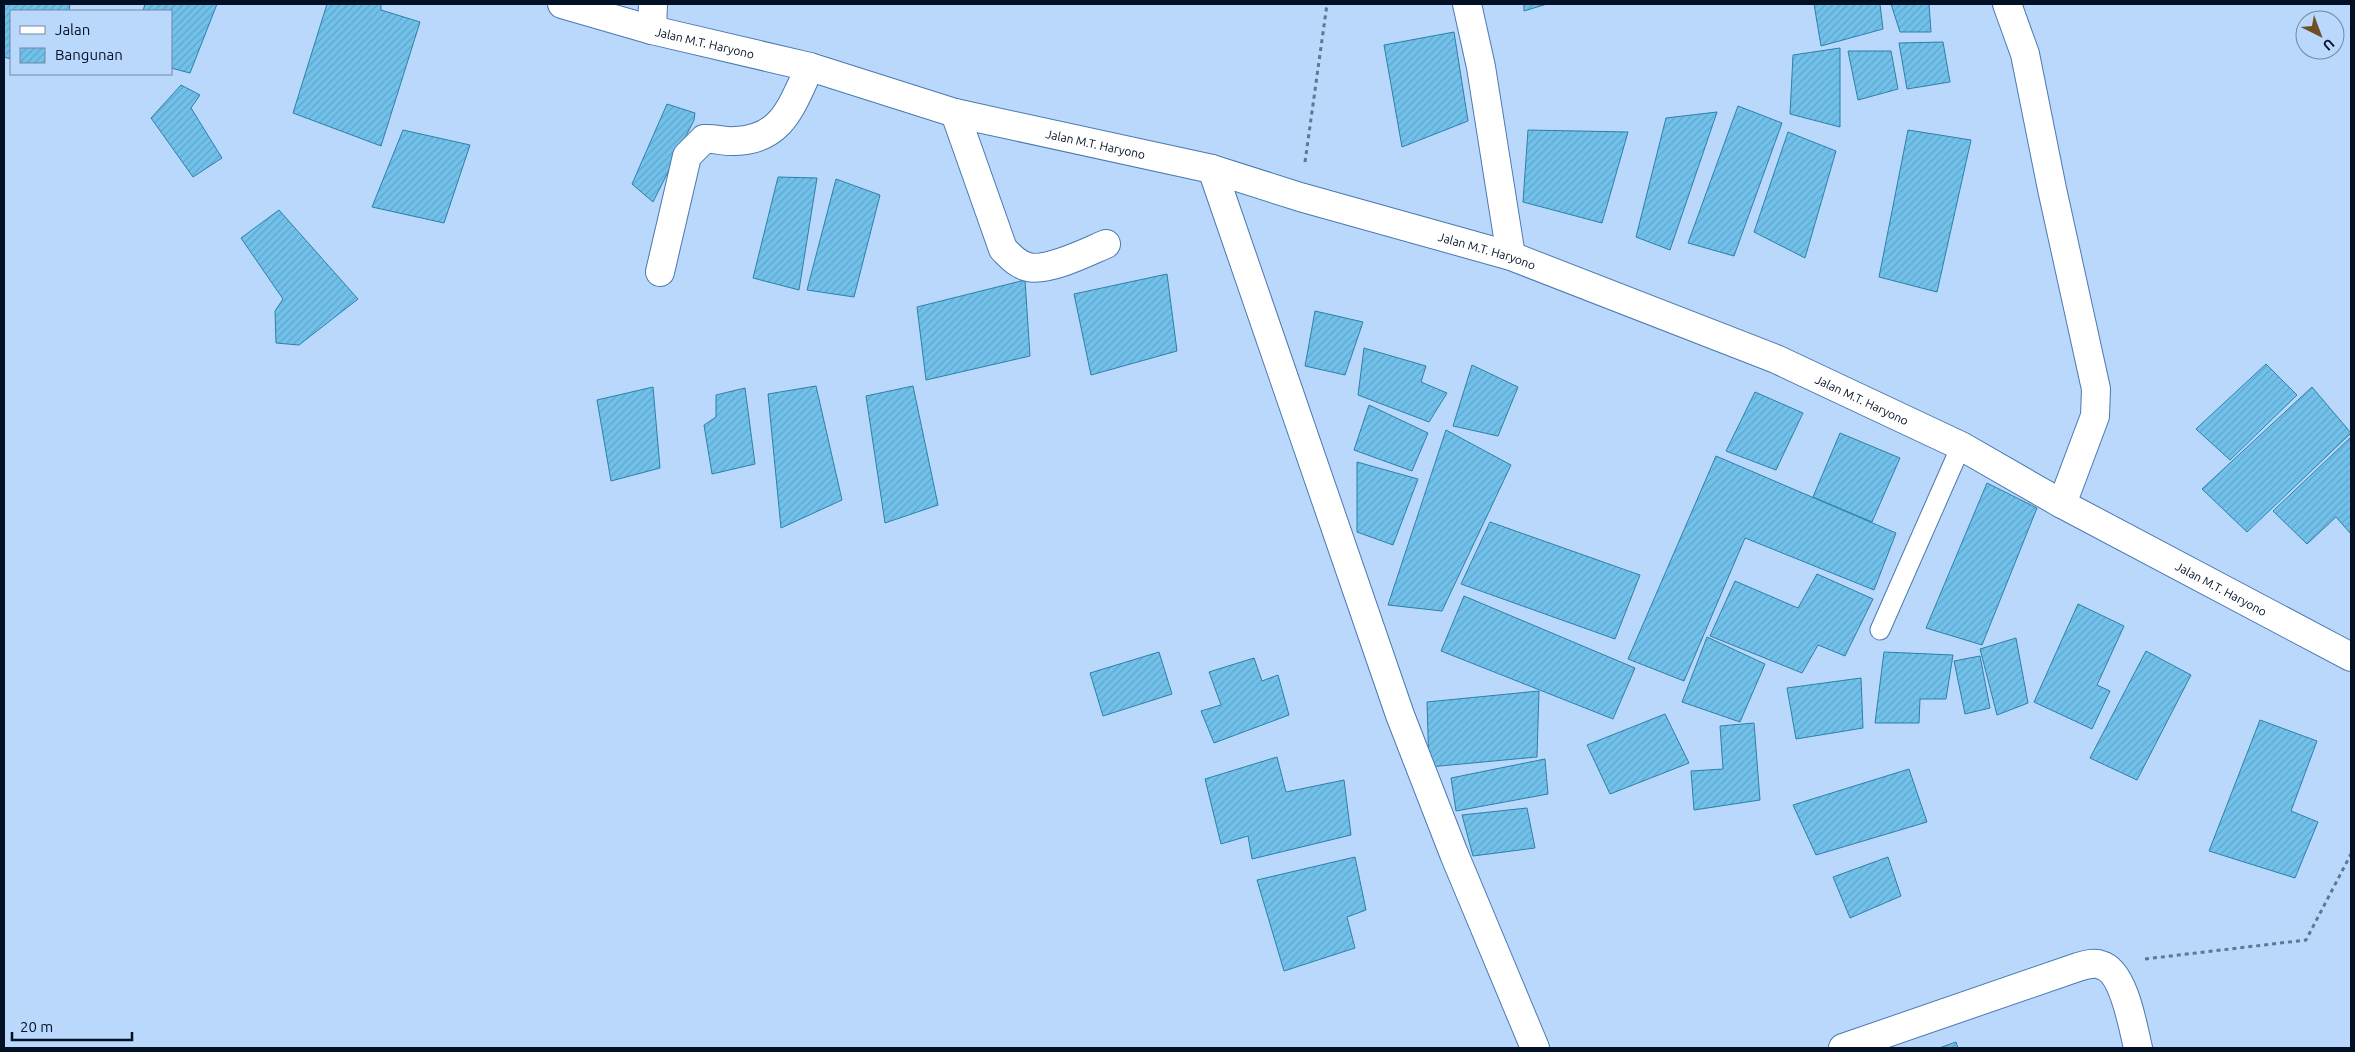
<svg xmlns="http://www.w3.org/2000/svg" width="2355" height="1052" font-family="Ubuntu,sans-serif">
<defs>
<pattern id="building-hatch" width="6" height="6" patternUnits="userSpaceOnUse" patternTransform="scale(1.25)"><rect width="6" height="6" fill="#71c1eb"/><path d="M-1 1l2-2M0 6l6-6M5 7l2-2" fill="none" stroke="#60a5c9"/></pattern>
</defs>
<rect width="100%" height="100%" fill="#bad8fc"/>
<!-- building -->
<g fill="url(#building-hatch)" stroke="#2d80a8">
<polygon points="4,4 70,4 69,11 11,11 11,59 4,57"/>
<polygon points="145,4 217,4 190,73 171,68 171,11 143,11"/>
<polygon points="327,4 381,4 381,10 420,22 381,146 293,113"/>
<polygon points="1524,4 1547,4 1524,11"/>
<polygon points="1814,4 1880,4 1883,29 1821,46"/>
<polygon points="1891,4 1929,4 1931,32 1900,32"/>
<polygon points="1454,32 1468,121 1402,147 1384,45"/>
<polygon points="1943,42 1950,82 1907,89 1899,43"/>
<polygon points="1840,48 1840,127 1790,114 1793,55"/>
<polygon points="1848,51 1891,51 1898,89 1858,100"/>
<polygon points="181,85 200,95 191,108 222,158 193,177 151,118"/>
<polygon points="667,104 695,113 694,120 653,202 632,184"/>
<polygon points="1738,106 1782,123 1734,256 1688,243"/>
<polygon points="1717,112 1670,250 1636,237 1666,118"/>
<polygon points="403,130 470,145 444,223 372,207"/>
<polygon points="1528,130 1628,132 1602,223 1523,202"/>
<polygon points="1908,130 1971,140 1937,292 1879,277"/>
<polygon points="1788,132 1836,151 1805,258 1754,232"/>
<polygon points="778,177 817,178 799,290 753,278"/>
<polygon points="836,179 880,195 854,297 807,290"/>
<polygon points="279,210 358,299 299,345 276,343 275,311 283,299 241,238"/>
<polygon points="1167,274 1177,351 1091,375 1074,294"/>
<polygon points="1025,280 1030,356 926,380 917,307"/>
<polygon points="1315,311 1363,322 1345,375 1305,366"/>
<polygon points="1364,348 1426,366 1421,382 1447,393 1429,422 1358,395"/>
<polygon points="2266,364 2297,395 2230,460 2196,429"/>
<polygon points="1472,365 1518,387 1498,436 1453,426"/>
<polygon points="816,386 842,500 781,528 768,394"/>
<polygon points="913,386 938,505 885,523 866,396"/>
<polygon points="653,387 660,468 611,481 597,400"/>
<polygon points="2312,387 2351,433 2247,532 2202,489"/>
<polygon points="745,388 755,464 712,474 704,425 716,417 716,395"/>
<polygon points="1755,392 1803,413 1776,470 1726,451"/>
<polygon points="1369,405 1428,433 1412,471 1354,450"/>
<polygon points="1446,430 1511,465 1442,611 1388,605"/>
<polygon points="1840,433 1900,458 1872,522 1813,497"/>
<polygon points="2351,437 2351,534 2336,517 2307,544 2273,511"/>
<polygon points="1716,456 1896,533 1874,590 1745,538 1684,681 1628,659"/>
<polygon points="1357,462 1418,479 1393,545 1357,532"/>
<polygon points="1987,483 2037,508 1982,645 1926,628"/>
<polygon points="1490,522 1640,575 1615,639 1461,584"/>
<polygon points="1817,574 1873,599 1845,656 1818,645 1802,673 1710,636 1735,581 1798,608"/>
<polygon points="1464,596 1635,668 1613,719 1441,651"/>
<polygon points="2078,604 2124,626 2097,685 2110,691 2092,729 2034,702"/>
<polygon points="1707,637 1765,664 1740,722 1682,702"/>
<polygon points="2016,638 2028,703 1997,715 1980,649"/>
<polygon points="2146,651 2191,675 2137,780 2090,758"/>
<polygon points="1159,652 1172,694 1103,716 1090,673"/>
<polygon points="1884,652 1953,655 1946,699 1920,699 1919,723 1875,723"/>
<polygon points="1980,656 1990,708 1965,714 1954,661"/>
<polygon points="1254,658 1262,681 1278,675 1289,715 1214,743 1201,711 1221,705 1209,672"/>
<polygon points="1861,678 1863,728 1796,739 1787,688"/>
<polygon points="1539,691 1537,757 1429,767 1427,702"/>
<polygon points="1665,714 1689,763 1610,794 1587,745"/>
<polygon points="2260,720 2317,741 2291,811 2318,822 2295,878 2209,851"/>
<polygon points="1754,723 1760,800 1694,810 1691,771 1723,769 1720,726"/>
<polygon points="1277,757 1286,792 1344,780 1351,835 1252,859 1248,836 1221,844 1205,779"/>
<polygon points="1545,759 1548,794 1456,811 1451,778"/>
<polygon points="1909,769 1927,822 1816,855 1793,805"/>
<polygon points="1527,808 1535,848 1473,856 1462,815"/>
<polygon points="1355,857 1366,910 1347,917 1355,948 1284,971 1257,880"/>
<polygon points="1888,857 1901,896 1850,918 1833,877"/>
<polygon points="1956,1042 1958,1048 1939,1048"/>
</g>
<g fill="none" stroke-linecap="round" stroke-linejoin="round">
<!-- lane casing -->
<g stroke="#4a79b0" stroke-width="21">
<polyline id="lane" points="1880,630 1961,446"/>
</g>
<!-- street casing -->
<g stroke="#4a79b0" stroke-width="30">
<g id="street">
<polyline points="1467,4 1481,67 1511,256"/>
<polyline points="2007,4 2025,54 2052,189 2096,389 2095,416 2062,504"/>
<polyline points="652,30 653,4"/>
<path d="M955 113 1003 249C1011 257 1017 264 1028 267 1048 272 1087 252 1106 244"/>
<polyline points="1212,169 1400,715 1454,854 1535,1048"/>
<path d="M660 272 687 156 704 139C715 138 725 142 735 141 783 140 792 104 810 67"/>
<path d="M1843 1048 2078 967C2085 965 2094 962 2101 965 2124 971 2133 1027 2138 1048"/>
</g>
</g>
<!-- highway casing -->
<g stroke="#4a79b0" stroke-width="30">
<g id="highway">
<path id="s1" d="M562 4 652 30 810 67 955 113 1212 169 1300 197 1511 256 1776 359 1961 446 2062 504 2351 657"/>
</g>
</g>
<!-- path -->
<g stroke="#607693" stroke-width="3" stroke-dasharray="4 4" stroke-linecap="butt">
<polyline points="1305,162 1327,4"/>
<polyline points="2145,959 2306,940 2351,854"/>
</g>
<!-- lane -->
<use href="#lane" stroke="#fff" stroke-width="19"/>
<!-- street -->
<use href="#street" stroke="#fff" stroke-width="28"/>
<!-- highway -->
<use href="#highway" stroke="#fff" stroke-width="28"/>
</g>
<g text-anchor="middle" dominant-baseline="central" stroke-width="4" stroke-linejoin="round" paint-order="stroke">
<!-- street labels -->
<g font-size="12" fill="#011025" stroke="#bad8fc">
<text stroke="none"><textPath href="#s1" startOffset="148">Jalan M.T. Haryono</textPath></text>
<text stroke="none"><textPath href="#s1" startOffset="552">Jalan M.T. Haryono</textPath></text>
<text stroke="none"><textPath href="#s1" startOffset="958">Jalan M.T. Haryono</textPath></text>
<text stroke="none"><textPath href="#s1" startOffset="1362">Jalan M.T. Haryono</textPath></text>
<text stroke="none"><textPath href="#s1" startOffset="1768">Jalan M.T. Haryono</textPath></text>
</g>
</g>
<!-- border -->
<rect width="2355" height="1052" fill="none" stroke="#011025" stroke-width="10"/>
<!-- legend -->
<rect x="10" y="10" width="162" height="65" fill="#bad8fc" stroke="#7088a6"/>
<rect x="20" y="26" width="25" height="8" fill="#ffffff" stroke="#7088a6"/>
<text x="55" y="35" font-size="15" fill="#011025">Jalan</text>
<rect x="20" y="48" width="25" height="15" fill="url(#building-hatch)" stroke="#7088a6"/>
<text x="55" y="60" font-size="15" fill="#011025">Bangunan</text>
<!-- north arrow -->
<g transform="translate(2320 35) rotate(138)"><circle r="24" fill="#bad8fc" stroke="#7088a6"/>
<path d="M0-4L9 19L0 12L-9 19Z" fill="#6f5025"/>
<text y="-8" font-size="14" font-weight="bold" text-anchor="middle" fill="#011025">U</text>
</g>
<!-- scale -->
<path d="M12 1032v8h120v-8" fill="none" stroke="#011025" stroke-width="2.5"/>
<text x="20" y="1032" font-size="15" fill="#011025" stroke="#bad8fc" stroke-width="4" paint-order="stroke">20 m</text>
</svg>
